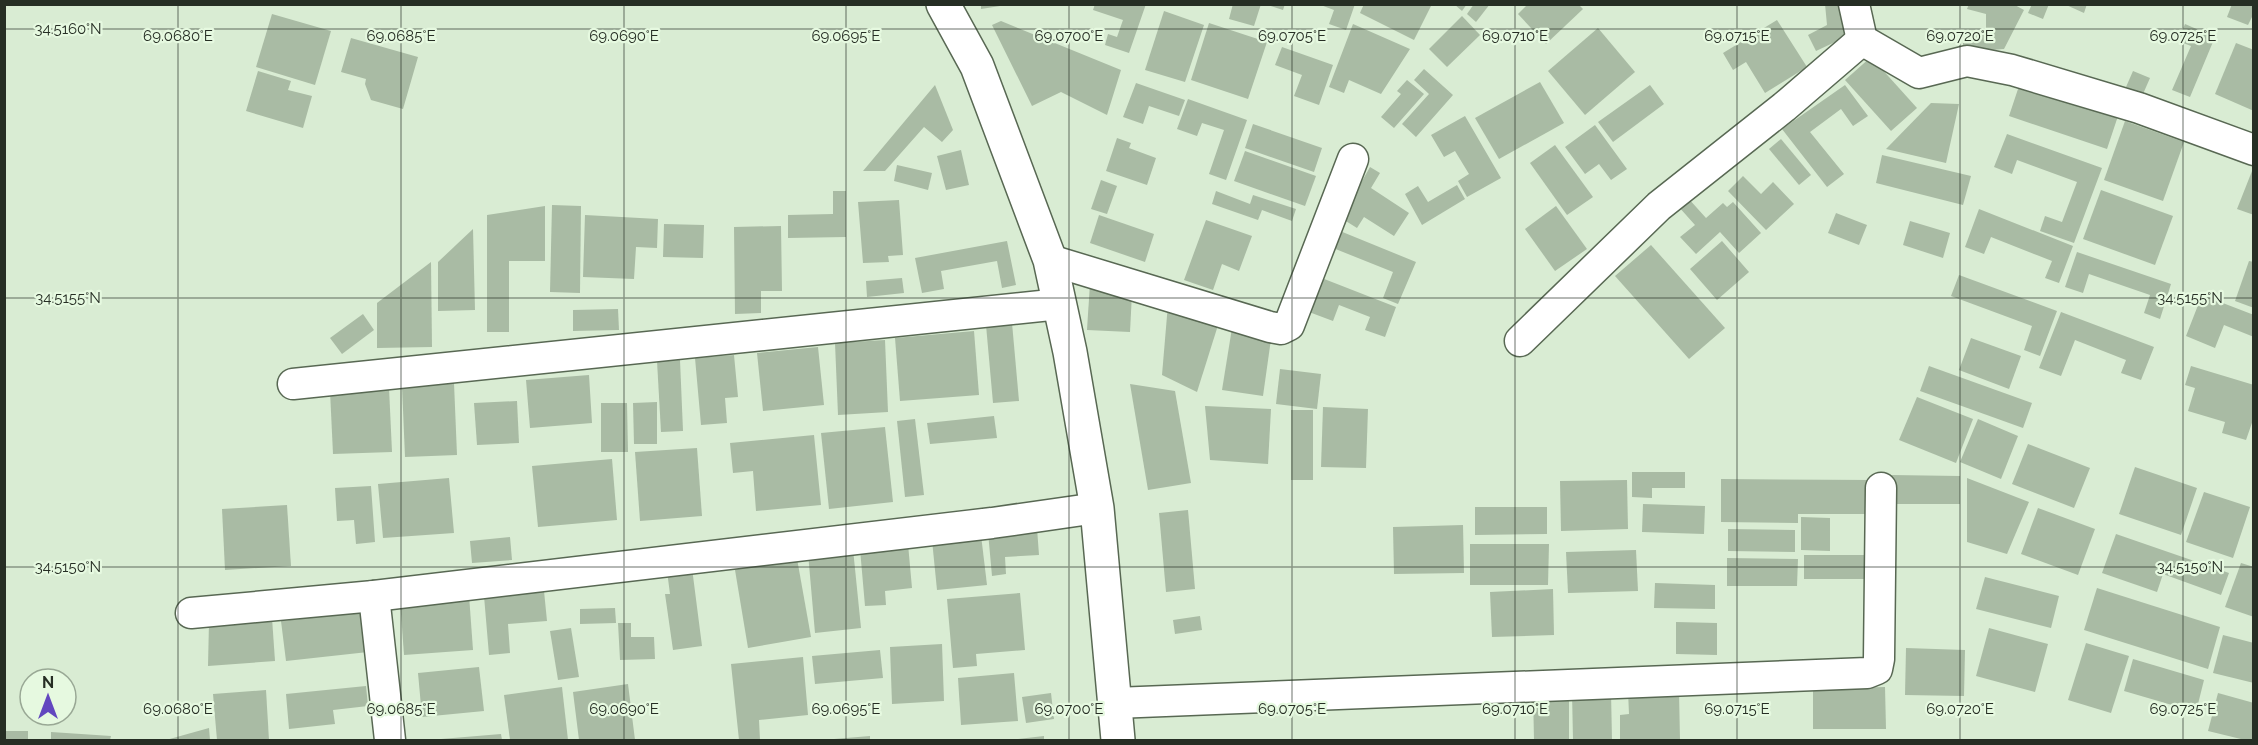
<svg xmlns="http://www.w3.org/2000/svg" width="2258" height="745" font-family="Raleway,sans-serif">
<rect width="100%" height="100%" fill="#d9ecd3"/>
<!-- building -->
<g fill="#a9bba4">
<polygon points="981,4 1000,4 1000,6 981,9"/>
<polygon points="1095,4 1146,4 1129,53 1105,45 1108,34 1117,37 1123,20 1093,10"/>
<polygon points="1233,4 1261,4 1254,26 1229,19"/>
<polygon points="1265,4 1285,4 1283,10"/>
<polygon points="1318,4 1355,4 1346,30 1329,24 1334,10"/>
<polygon points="1364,4 1432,4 1414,40 1360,13"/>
<polygon points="1454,4 1467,4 1462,11"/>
<polygon points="1474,4 1490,4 1476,22 1467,14"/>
<polygon points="1528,4 1578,4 1583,9 1546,44 1518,14"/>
<polygon points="1825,4 1845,4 1850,35 1816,51 1808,35 1827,25"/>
<polygon points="1969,4 2013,4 2024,10 2004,49 1963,52 1963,32 1986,31 1986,14 1967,9"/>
<polygon points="2032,4 2049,4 2043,19 2028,13"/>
<polygon points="2064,4 2087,4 2084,13"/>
<polygon points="2232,4 2254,4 2254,13 2248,25 2227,17"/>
<polygon points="1164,11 1204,25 1185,82 1145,70"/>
<polygon points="272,14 331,31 315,85 256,67"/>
<polygon points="1462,16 1480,35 1447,67 1429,49"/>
<polygon points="1777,20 1807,67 1765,93 1746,62 1733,70 1723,53"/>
<polygon points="1001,21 1121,70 1107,115 1061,92 1032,106 992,25"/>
<polygon points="1209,23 1267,42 1248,99 1191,80"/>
<polygon points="1353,24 1410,49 1381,94 1349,80 1344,93 1329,87"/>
<polygon points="2185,24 2215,37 2190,97 2172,90 2191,46 2178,41"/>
<polygon points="1598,28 1635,72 1585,115 1548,71"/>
<polygon points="351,38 418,57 403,109 371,100 365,84 366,79 341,72"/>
<polygon points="2236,43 2254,50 2254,111 2215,94"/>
<polygon points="1282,47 1333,65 1319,105 1294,96 1302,75 1275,65"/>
<polygon points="1871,57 1917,108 1891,131 1845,80"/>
<polygon points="1424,69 1453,95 1416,137 1402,124 1429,94 1414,80"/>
<polygon points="258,71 291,81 288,90 312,96 303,128 246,111"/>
<polygon points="2133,71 2150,78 2143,94 2126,87"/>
<polygon points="1407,80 1424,94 1394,128 1381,117 1401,94 1397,91"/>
<polygon points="1540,82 1564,123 1499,159 1475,118"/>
<polygon points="1136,83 1185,100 1179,116 1149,106 1143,124 1123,117"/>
<polygon points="2020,83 2118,116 2107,149 2009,116"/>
<polygon points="935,85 953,130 942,142 924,127 885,171 863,171"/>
<polygon points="1650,85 1664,104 1613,142 1598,122"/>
<polygon points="1845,85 1868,116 1853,126 1841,109 1810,132 1844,174 1827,187 1782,129"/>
<polygon points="1188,99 1247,120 1226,180 1209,174 1224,130 1202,123 1197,136 1177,129"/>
<polygon points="1931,103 1959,104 1946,163 1886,149"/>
<polygon points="1465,116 1501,178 1467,197 1458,181 1469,174 1455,151 1444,157 1431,135"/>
<polygon points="2125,121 2184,142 2163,201 2104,180"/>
<polygon points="1253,124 1322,148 1314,172 1245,148"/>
<polygon points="1595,125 1627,169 1611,180 1599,164 1585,174 1565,147"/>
<polygon points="2007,134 2102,168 2074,243 2040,231 2045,216 2062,222 2077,182 2017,160 2012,174 1994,167"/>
<polygon points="1117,138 1131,143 1129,148 1156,158 1147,185 1106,171"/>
<polygon points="1781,139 1811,175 1799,185 1769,149"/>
<polygon points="1555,145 1593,197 1567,215 1530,163"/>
<polygon points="961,150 969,185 946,190 937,156"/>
<polygon points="1245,151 1316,176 1305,206 1234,181"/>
<polygon points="1882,155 1971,176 1963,205 1876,183"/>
<polygon points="897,165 932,173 928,190 894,181"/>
<polygon points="2254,166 2254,215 2237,209"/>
<polygon points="1370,167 1380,173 1371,188 1409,213 1394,236 1364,217 1357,228 1341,218"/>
<polygon points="1743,176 1761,194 1773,182 1794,204 1766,230 1728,191"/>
<polygon points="1101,180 1117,186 1107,214 1091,209"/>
<polygon points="1457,185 1465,199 1422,225 1405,194 1418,186 1428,202"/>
<polygon points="2101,190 2173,216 2155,265 2083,239"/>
<polygon points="833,191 846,191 846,237 788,238 788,215 833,214"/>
<polygon points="1216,191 1250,204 1253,195 1296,209 1292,221 1262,210 1258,220 1212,204"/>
<polygon points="1688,198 1706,218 1723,203 1727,207 1733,202 1761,233 1739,253 1720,232 1696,254 1680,237 1695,225 1678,206"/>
<polygon points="899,200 903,255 888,256 889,262 863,263 858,202"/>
<polygon points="552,205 581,206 580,293 550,292"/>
<polygon points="545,206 545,261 509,261 509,332 487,332 487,215"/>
<polygon points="1556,206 1587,249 1555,271 1525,229"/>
<polygon points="1979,209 2073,246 2059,283 2045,278 2052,261 1991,237 1984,254 1965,247"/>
<polygon points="1836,213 1867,225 1859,245 1828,233"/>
<polygon points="585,215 658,219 657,248 636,247 634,279 583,277"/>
<polygon points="1099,215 1154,234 1145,262 1090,243"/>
<polygon points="1206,220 1252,236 1239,271 1222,264 1213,290 1184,280"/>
<polygon points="1910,221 1950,233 1943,258 1903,245"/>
<polygon points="664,224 704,225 703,258 663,257"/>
<polygon points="781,226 782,291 761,291 761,313 735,314 734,227"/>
<polygon points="473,229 475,310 438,311 438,262"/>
<polygon points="1340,231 1416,262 1398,304 1383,298 1393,272 1333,248"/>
<polygon points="1007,241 1016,285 1002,288 997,261 941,271 944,289 922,293 915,258"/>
<polygon points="1722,241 1749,272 1717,300 1690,269"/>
<polygon points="1651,245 1725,328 1689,359 1615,276"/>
<polygon points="2077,252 2171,284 2160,319 2144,313 2150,295 2089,274 2083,293 2065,287"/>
<polygon points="2249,261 2254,262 2254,308 2235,301"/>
<polygon points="431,262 432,347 377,348 377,303"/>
<polygon points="1314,275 1396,307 1385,337 1365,330 1370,317 1339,305 1333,321 1301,309"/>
<polygon points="1959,275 2057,311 2040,356 2024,350 2032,326 1951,296"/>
<polygon points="902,278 904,293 867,297 866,281"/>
<polygon points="1090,283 1132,293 1130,332 1087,330"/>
<polygon points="2202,295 2254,315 2254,337 2224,325 2215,348 2186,336"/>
<polygon points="1168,304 1219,322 1197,392 1162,375"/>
<polygon points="618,309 619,330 573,331 573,310"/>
<polygon points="2061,312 2154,347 2141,380 2121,373 2126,360 2075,340 2061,376 2039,368"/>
<polygon points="363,314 374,330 342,354 330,338"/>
<polygon points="1012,323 1019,401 993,403 986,325"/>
<polygon points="1232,328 1271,339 1263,396 1222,390"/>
<polygon points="974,331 979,395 900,401 895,338"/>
<polygon points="1971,338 2021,356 2009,389 1959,370"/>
<polygon points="885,340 888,412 838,415 835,343"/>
<polygon points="818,347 824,405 763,411 757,353"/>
<polygon points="734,355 738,397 725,398 727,423 701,425 695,358"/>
<polygon points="680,360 683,431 661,432 657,361"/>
<polygon points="1929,366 2032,403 2023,428 1920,391"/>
<polygon points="2191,366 2254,385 2254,417 2246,440 2222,433 2225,422 2188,411 2195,388 2185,385"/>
<polygon points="1280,369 1321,374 1317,409 1276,404"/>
<polygon points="589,375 592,423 530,428 526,380"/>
<polygon points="454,383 457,455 405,457 402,386"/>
<polygon points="1130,384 1175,391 1191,483 1148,490"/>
<polygon points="389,388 392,452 333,454 330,391"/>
<polygon points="1917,397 1973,419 1956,463 1899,440"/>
<polygon points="517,401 519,443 477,445 474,403"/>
<polygon points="657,402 657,444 634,444 633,403"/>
<polygon points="601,403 627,403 628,452 601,452"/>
<polygon points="1205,406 1271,409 1268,464 1210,460"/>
<polygon points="1323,407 1368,409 1366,468 1321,467"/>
<rect x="1291" y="410" width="22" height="70"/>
<polygon points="994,416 997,438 930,444 927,423"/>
<polygon points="915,419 924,495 905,497 897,421"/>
<polygon points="1978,419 2018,436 2001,479 1960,462"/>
<polygon points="885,427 893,502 829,509 821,433"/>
<polygon points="814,435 821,505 756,511 753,471 733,473 730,443"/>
<polygon points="2028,444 2090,468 2074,508 2012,484"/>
<polygon points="697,448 702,516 640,521 635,452"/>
<polygon points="612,459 617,520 538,527 532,466"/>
<polygon points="2135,467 2197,488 2181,535 2119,514"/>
<polygon points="1632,472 1685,472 1685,488 1652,488 1652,498 1632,497"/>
<polygon points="1891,475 1960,476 1960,504 1891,504"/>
<polygon points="449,478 454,533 383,538 378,484"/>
<polygon points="1967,478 2029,502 2007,554 1967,542"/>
<polygon points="1721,479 1872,480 1872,514 1798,514 1798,523 1721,522"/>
<polygon points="1627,480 1628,529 1561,531 1560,481"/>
<polygon points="371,486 375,542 356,544 354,520 337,521 335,488"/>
<polygon points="2204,492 2250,507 2233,558 2186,542"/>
<polygon points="1643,504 1705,506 1704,534 1642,532"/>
<polygon points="287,505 291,566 225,570 222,509"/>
<polygon points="1475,507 1547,507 1547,534 1475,535"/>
<polygon points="2038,508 2095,529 2078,575 2021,554"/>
<polygon points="1188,510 1195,589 1166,592 1159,513"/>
<polygon points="1801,517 1830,518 1830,551 1801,550"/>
<polygon points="1463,525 1464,573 1394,574 1393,527"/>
<polygon points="1037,528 1039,555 1005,557 1006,574 992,576 988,532"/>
<polygon points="1728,529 1795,530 1795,552 1728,551"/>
<polygon points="2116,534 2229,573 2221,595 2163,574 2157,592 2102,573"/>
<polygon points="981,535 987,585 937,590 932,540"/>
<polygon points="510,537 512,560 472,563 470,541"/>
<polygon points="908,544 912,588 885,591 886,605 865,606 860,549"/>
<polygon points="1470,544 1549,544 1548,585 1470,585"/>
<polygon points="853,549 861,628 815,633 808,553"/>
<polygon points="1636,550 1638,591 1568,593 1566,552"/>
<polygon points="796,553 811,637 748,648 734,564"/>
<rect x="1804" y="555" width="66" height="24"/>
<polygon points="1727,558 1798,559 1797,586 1727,586"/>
<polygon points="2241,563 2254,567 2254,617 2225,607"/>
<polygon points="692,568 702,646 673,650 665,594 670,594 667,571"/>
<polygon points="1985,577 2059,596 2051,628 1976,609"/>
<polygon points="1655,583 1715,585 1715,609 1654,608"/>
<polygon points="2097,588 2220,627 2208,669 2084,630"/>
<polygon points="1553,589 1554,635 1492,637 1490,592"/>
<polygon points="544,591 547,621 508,624 510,653 489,655 484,596"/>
<polygon points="1020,593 1025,650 976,654 977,666 953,668 947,599"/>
<polygon points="469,595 473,650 404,655 400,600"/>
<polygon points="615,608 616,623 580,624 580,609"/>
<polygon points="364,612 368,652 286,661 281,621"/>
<polygon points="1200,616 1202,630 1175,634 1173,620"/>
<polygon points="272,618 275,661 208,666 209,622"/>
<polygon points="1676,622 1717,623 1717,655 1676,654"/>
<polygon points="618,623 631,623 631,637 654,637 655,659 620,660"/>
<polygon points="571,628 579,677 558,680 550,631"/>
<polygon points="1989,628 2048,644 2035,692 1976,676"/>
<polygon points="2223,635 2254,643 2254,683 2213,673"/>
<polygon points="2086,643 2129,656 2111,713 2068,700"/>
<polygon points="942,644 944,701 892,704 890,647"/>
<polygon points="1906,648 1965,650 1964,696 1905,695"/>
<polygon points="880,650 883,678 815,684 812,656"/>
<polygon points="803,657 808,715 759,720 760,740 739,740 731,664"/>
<polygon points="2133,659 2204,680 2196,712 2124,691"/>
<polygon points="479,667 484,711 422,717 418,673"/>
<polygon points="1014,673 1018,721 961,725 958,678"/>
<polygon points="628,684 635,740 579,740 573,692"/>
<polygon points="366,686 368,706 333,710 335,724 289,729 286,694"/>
<polygon points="562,687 568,740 510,740 504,695"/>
<polygon points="1885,687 1886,729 1813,729 1813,689"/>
<polygon points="266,690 269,740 217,740 213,694"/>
<polygon points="1628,691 1679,691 1680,740 1620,740 1620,715 1629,714"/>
<polygon points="1572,692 1611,692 1612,740 1573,740"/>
<polygon points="1051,693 1054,719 1026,723 1022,697"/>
<polygon points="1533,693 1569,693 1569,740 1534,740"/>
<polygon points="2218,693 2254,703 2254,740 2245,740 2208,731"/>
<polygon points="209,728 210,740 166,740"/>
<rect x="4" y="731" width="24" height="9"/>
<polygon points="51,732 111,736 110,740 51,740"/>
<polygon points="501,734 502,740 441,740 441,739"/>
<polygon points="870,736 870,740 834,740 834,739"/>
<polygon points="1044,736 1044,740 1018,740 1018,739"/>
</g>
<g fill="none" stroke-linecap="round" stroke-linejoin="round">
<!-- street casing -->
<g stroke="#586853" stroke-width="33">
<g id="street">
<polyline points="1854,4 1862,40 1919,73 1967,61 2012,70 2139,108 2254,150"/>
<polyline points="1050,260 1270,327 1281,329 1289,325 1353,159"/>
<polyline points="1520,341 1659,206 1784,107 1862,40"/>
<polyline points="293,384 1060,304"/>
<polyline points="374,596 390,740"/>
<polyline points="191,613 374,596 992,523 1097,508"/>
<polyline points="1115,703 1867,673 1877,669 1879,659 1881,488"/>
</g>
</g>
<!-- secondary casing -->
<g stroke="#586853" stroke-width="36">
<polyline id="secondary" points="943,4 977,66 1050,260 1070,352 1097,508 1118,740"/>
</g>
<!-- street -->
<use href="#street" stroke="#fff" stroke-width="30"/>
<!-- secondary -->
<use href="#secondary" stroke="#fff" stroke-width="33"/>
</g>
<!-- ticks -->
<path fill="none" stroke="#262e24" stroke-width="1.5" stroke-opacity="0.45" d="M178 4V740M401 4V740M624 4V740M846 4V740M1069 4V740M1292 4V740M1515 4V740M1737 4V740M1960 4V740M2183 4V740M4 29H2254M4 298H2254M4 567H2254"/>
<g font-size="15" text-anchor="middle" fill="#262e24" stroke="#e6f9e0" stroke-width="4.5" stroke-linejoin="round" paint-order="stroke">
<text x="68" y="34">34.5160°N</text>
<text x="178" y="41">69.0680°E</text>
<text x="401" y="41">69.0685°E</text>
<text x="624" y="41">69.0690°E</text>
<text x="846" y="41">69.0695°E</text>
<text x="1069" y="41">69.0700°E</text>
<text x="1292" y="41">69.0705°E</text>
<text x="1515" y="41">69.0710°E</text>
<text x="1737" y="41">69.0715°E</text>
<text x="1960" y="41">69.0720°E</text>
<text x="2183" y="41">69.0725°E</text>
<text x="68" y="303">34.5155°N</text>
<text x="2190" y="303">34.5155°N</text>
<text x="68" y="572">34.5150°N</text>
<text x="2190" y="572">34.5150°N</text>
<text x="178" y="714">69.0680°E</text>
<text x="401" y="714">69.0685°E</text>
<text x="624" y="714">69.0690°E</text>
<text x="846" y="714">69.0695°E</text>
<text x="1069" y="714">69.0700°E</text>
<text x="1292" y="714">69.0705°E</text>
<text x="1515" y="714">69.0710°E</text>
<text x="1737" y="714">69.0715°E</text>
<text x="1960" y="714">69.0720°E</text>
<text x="2183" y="714">69.0725°E</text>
</g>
<!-- border -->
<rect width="2258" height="745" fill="none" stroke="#262e24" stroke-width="12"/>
<!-- north arrow -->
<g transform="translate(48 697)"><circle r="28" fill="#e6f9e0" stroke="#99a895" stroke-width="1.5"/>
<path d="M0-4.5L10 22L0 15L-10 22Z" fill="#6247bf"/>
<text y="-9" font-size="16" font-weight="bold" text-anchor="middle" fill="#262e24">N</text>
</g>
</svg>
